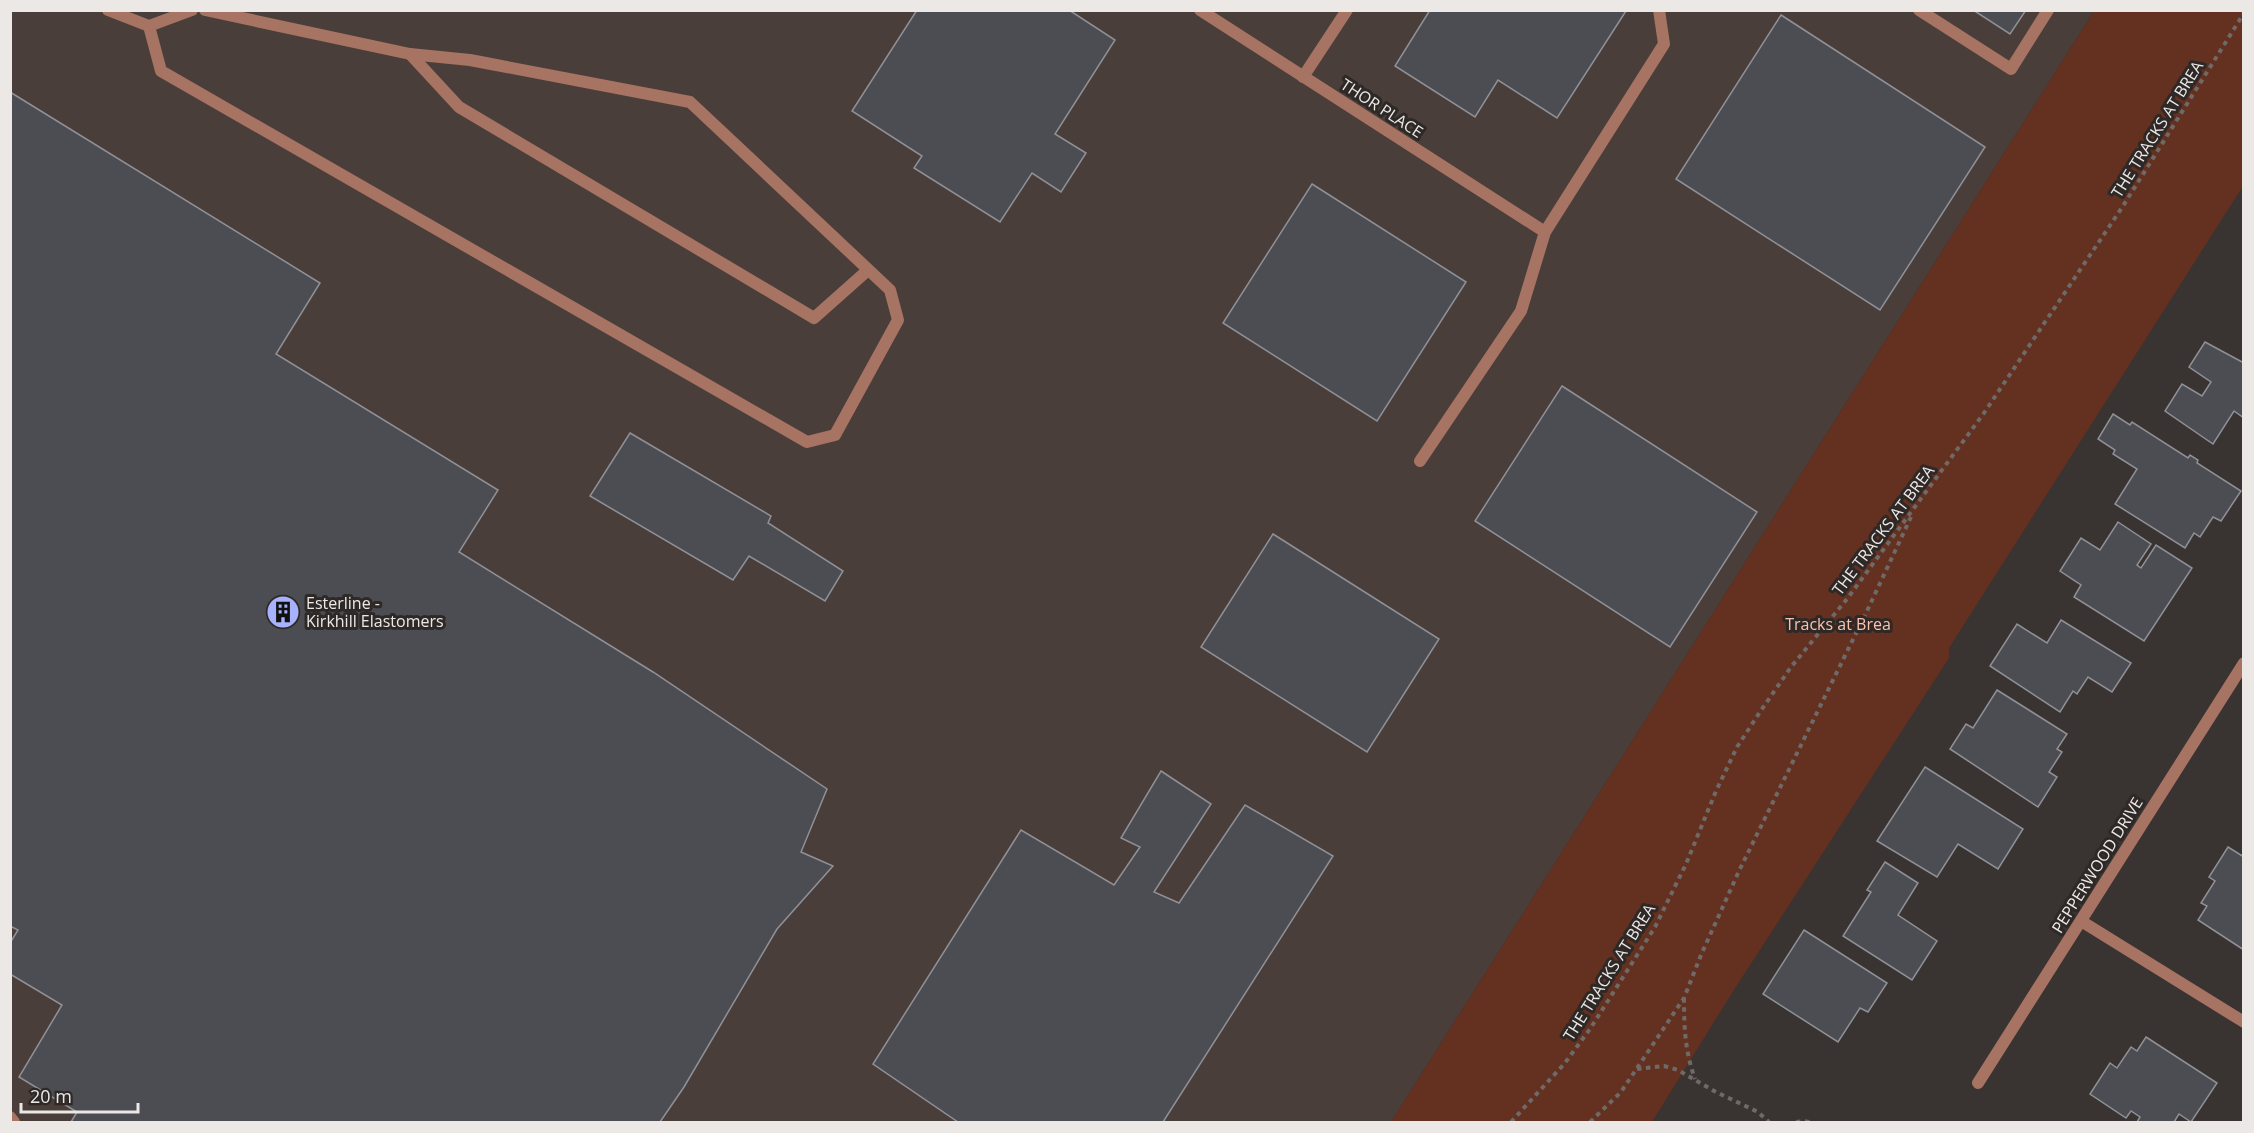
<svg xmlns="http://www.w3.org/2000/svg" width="2254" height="1133" font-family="'Open Sans',sans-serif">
<rect width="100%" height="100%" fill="#393331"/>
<!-- built -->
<polygon fill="#4a3e3a" points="10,11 2094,11 1391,1122 11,1122"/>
<!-- green -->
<polygon fill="#64301f" points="2094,11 2243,11 2243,186 1949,648 1949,658 1732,993 1652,1122 1391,1122"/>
<!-- building -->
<g fill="#4c4d52" stroke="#909197" stroke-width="1.5">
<polygon points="917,10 1069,10 1115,40 1055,134 1086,153 1061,192 1032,173 1000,222 914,168 922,156 852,111"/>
<polygon points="1430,10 1626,10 1626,11 1557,118 1498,80 1475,117 1395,66"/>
<polygon points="1973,10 2026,10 2010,34"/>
<polygon points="1781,15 1985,147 1880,310 1676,179"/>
<polygon points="10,92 320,283 276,354 498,490 459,552 653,672 827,789 801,852 833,866 777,929 684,1087 660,1122 71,1122 77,1112 19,1077 62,1005 10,974 10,943 18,930 10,926"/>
<polygon points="1312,184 1466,282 1377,421 1223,323"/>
<polygon points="2205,342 2244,363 2244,418 2234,411 2213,444 2165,411 2182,384 2202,396 2211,382 2189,367"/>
<polygon points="1562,386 1757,512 1670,647 1475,521"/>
<polygon points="2113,414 2130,425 2132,422 2188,458 2190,455 2198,460 2197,463 2241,491 2221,521 2213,517 2200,537 2194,533 2185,548 2115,504 2137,469 2113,454 2115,450 2098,439"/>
<polygon points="630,433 771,516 768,523 843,571 825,601 749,556 733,580 590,496"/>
<polygon points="2118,522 2151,544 2137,565 2141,568 2156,545 2192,568 2144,641 2074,597 2081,585 2060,571 2081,538 2100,550"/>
<polygon points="1273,534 1439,639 1367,752 1201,647"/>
<polygon points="2061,620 2131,663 2112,692 2088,677 2077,694 2073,691 2060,712 1990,666 2017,624 2047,643"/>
<polygon points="1997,690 2067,734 2057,749 2062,752 2049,772 2057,777 2038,807 1950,749 1966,724 1973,728"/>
<polygon points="1925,767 2023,829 1998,869 1958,844 1937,877 1877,841"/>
<polygon points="1161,771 1211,804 1154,892 1179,903 1245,805 1333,856 1163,1122 958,1122 873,1064 1021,830 1114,885 1140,847 1121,838"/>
<polygon points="2228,847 2244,857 2244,950 2198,920 2207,906 2201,903 2215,881 2209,877"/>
<polygon points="1885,862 1918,883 1898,915 1937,941 1912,980 1843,936 1871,892 1867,890"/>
<polygon points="1804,930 1887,983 1868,1012 1860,1008 1838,1042 1763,994"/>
<polygon points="2146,1037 2217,1083 2191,1122 2179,1114 2174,1122 2137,1122 2140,1117 2131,1111 2126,1118 2090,1094 2110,1063 2117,1068 2131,1047 2137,1051"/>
</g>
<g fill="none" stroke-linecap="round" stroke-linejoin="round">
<!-- path -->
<g stroke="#6f6a68" stroke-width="4" stroke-dasharray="4.5 4.5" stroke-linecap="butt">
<path d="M1684 998C1684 1028 1685 1051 1695 1079"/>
<polyline points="1637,1069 1664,1066 1678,1070 1716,1092 1758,1112 1769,1122"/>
<polyline points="1511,1122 1565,1063 1590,1029 1655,927 1686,864 1716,791 1737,747 1762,709 1791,667 1847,599 1984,413 2123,206 2244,13"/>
<polyline points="1590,1122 1621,1092 1684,998 1701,955 1739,871 1867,611 1911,517"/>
<polyline points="1796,1122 1804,1121 1810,1122"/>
</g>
<!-- lane -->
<g stroke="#a77362" stroke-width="12">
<polyline points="108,10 149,26 192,10"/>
<polyline points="205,10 410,54 459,107 814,318 868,270"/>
<polyline points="1919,10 2011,69 2048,10"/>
<polyline points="149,26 161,71 807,442 835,435 898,320 890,290 690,102 470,60 410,54"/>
<polyline points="1303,77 1347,10"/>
<polyline points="1420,461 1521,311 1545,232 1664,44 1659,10"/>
<polyline points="10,1117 14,1122"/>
</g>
<!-- street -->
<g stroke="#a77362" stroke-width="12">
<polyline points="1200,10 1545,232"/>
<polyline points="2081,921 2244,1022"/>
<polyline points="1978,1083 2244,663"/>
</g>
</g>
<!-- icons -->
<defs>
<g id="building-disc" transform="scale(1.725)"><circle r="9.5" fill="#a7b1fc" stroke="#2e2927"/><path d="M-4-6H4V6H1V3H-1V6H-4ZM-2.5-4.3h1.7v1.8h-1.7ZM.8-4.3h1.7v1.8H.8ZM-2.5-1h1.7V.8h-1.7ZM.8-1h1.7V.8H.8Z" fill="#111"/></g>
</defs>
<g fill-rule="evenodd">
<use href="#building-disc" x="283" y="612"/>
</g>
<g text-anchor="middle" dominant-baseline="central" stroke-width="6" stroke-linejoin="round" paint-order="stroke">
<!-- street labels -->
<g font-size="16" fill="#ebe8e6" stroke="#2e2927">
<text transform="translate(1382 108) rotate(33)">THOR PLACE</text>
<text transform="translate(2157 129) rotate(-58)">THE TRACKS AT BREA</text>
<text transform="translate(1883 530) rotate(-53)">THE TRACKS AT BREA</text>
<text transform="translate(2097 865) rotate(-58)">PEPPERWOOD DRIVE</text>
<text transform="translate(1609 972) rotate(-58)">THE TRACKS AT BREA</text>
</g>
<!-- poi labels -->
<g font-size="16" fill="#ebe8e6" stroke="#2e2927" text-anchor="start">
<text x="306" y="603">Esterline -<tspan x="306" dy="18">Kirkhill Elastomers</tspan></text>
</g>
<!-- park labels -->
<g font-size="16" fill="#fec1ac" stroke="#2e2927">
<text x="1838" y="624">Tracks at Brea</text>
</g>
</g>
<!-- border -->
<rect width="2254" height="1133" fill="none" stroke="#ebe8e6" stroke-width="24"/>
<!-- scale -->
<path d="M21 1103v9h117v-9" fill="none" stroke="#ebe8e6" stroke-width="3"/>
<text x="30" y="1103" font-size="18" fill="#ebe8e6" stroke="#2e2927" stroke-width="4.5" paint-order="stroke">20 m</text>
</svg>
